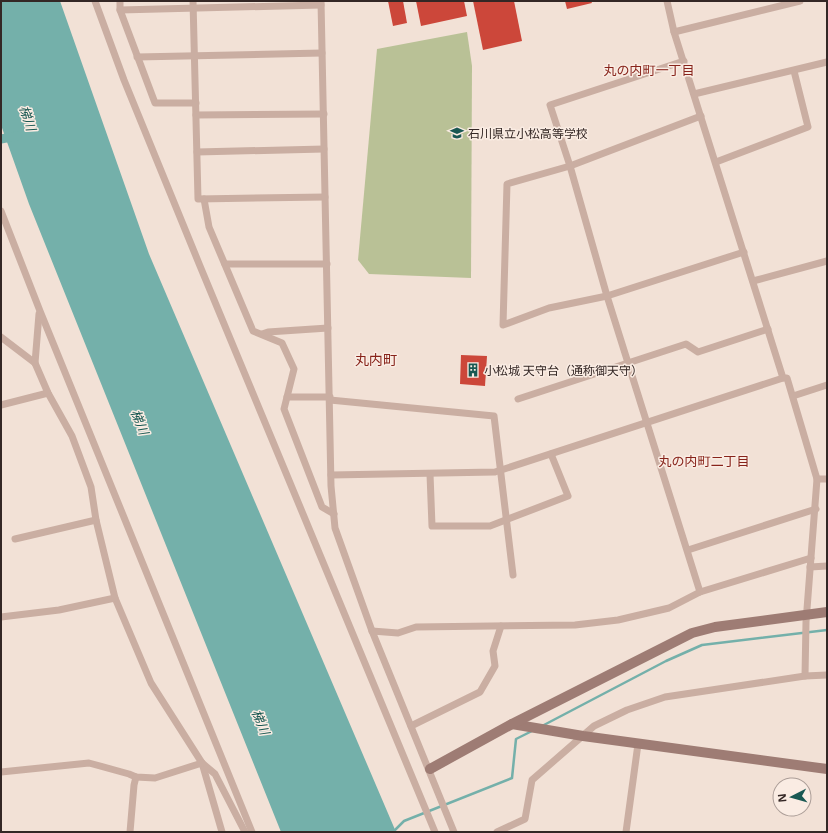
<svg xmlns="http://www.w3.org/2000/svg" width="828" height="833" font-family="'Noto Sans','Noto Sans JP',sans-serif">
<rect width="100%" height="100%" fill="#f2e1d6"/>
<!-- green -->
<polygon fill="#b9c196" points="467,32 472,66 471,278 369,274 358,260 377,49"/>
<!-- water -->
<polygon fill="#74b0aa" points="1,1 60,1 149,254 396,832 281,832 29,204 1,125"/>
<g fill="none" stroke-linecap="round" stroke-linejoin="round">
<!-- stream -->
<g stroke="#74b0aa" stroke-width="2.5">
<polyline points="542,726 666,661 702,645 827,630"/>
<polyline points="393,832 404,821 512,778 516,739 532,731"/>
</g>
<!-- canal -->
<polyline stroke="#74b0aa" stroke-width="9" points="1,139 17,136"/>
</g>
<!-- building -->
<g fill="#cc473a">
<polygon points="388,1 403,1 407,23 393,26"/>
<polygon points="416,1 464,1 467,16 421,26"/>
<polygon points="473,1 514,1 522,41 483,50"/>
<polygon points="565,1 591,1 592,3 567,9"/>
<polygon points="461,355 487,356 485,386 460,384"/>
</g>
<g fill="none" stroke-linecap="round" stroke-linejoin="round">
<!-- street -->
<g stroke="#caaea2" stroke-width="7">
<polyline points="95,1 124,80 200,266 435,832"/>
<polyline points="120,1 120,10 155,103 196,103"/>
<polyline points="193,1 198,199 325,197"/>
<polyline points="321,1 331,486 335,528 372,631 454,832"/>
<polyline points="667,1 674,32 783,378 787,378 817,479 806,622 805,676"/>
<polyline points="120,10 321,5"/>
<polyline points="674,32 800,1"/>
<polyline points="137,57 322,53"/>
<polyline points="684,61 550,105 570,166 607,296 700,592"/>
<polyline points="694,94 827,62"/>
<polyline points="196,115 324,114"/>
<polyline points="701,116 570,166 507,184 503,325 549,308 607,296 744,252"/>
<polyline points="197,152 324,149"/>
<polyline points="716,162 808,127 794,71"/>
<polyline points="204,199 209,227 253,331 282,343 294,369 284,409 322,507 334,514"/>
<polyline points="1,211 40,311 252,832"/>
<polyline points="225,264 327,264"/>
<polyline points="753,281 827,261"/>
<polyline points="262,334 268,332 328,328"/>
<polyline points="1,337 35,363 48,393 72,436 91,487 96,520 115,598 151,683 202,763 222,832"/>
<polyline points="35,363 39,314"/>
<polyline points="793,396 827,385"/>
<polyline points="287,397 330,397"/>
<polyline points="518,399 686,344 698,352 768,329"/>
<polyline points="330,400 494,416 513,575"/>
<polyline points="1,405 48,393"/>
<polyline points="430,474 432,526 490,526 568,496 551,454"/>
<polyline points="331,475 495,472 783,378"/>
<polyline points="817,479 827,479"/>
<polyline points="15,539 96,520"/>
<polyline points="688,550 816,509"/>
<polyline points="810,567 827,566"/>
<polyline points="1,617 59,610 115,598"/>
<polyline points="372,631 398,633 416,627 575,625 618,620 669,608 700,592 811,558"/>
<polyline points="411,726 480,692 495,666 493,651 501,626"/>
<polyline points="202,763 215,774 245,832"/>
<polyline points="1,772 89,763 129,774 136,777 155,778 202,763"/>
<polyline points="130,832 134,785 136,777"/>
<polyline points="497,832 525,819 532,780 594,726 627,710 665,697 805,676 827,675"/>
<polyline points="626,832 638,744"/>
</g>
<!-- secondary -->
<g stroke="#9e7c74" stroke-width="10">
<polyline points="512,724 583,736 827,769"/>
<polyline points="430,769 512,724 692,633 715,627 827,612"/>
</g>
</g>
<!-- icons -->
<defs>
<g id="school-bare" transform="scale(1.08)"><path d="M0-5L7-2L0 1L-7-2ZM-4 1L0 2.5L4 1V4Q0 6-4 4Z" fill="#195852" stroke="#faece3" stroke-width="2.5" paint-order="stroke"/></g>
<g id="building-bare" transform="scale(1.08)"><path d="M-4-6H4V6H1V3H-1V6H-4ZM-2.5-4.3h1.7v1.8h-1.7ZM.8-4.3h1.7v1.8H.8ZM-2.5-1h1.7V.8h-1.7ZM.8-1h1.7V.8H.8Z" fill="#195852" stroke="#faece3" stroke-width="2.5" paint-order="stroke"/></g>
</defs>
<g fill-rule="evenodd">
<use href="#school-bare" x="457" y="133"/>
<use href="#building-bare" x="473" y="370"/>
</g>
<g text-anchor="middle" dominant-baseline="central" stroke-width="3" stroke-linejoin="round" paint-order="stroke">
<!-- poi labels -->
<g font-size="12" fill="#342725" stroke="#faece3" text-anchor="start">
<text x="468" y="133">石川県立小松高等学校</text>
<text x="484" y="370">小松城 天守台（通称御天守）</text>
</g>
<!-- neighbourhood labels -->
<g font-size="13" fill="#87231a" stroke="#faece3">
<text x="649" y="70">丸の内町一丁目</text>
<text x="704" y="461">丸の内町二丁目</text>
</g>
<!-- water labels -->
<g font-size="13" font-style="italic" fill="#195852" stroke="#faece3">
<text transform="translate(28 118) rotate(72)">梯川</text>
<text transform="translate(140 422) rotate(68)">梯川</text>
<text transform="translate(261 722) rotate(68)">梯川</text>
</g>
<!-- quarter labels -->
<g font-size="14" fill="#87231a" stroke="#faece3">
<text x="376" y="359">丸内町</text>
</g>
</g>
<!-- border -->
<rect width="828" height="833" fill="none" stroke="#342725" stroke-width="4"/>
<!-- north arrow -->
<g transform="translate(792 797) rotate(264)"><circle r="19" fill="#faece3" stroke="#ab9d97"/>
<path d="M0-3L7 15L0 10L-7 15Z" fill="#195852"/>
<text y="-6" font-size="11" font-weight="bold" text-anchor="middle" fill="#342725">N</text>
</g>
</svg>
